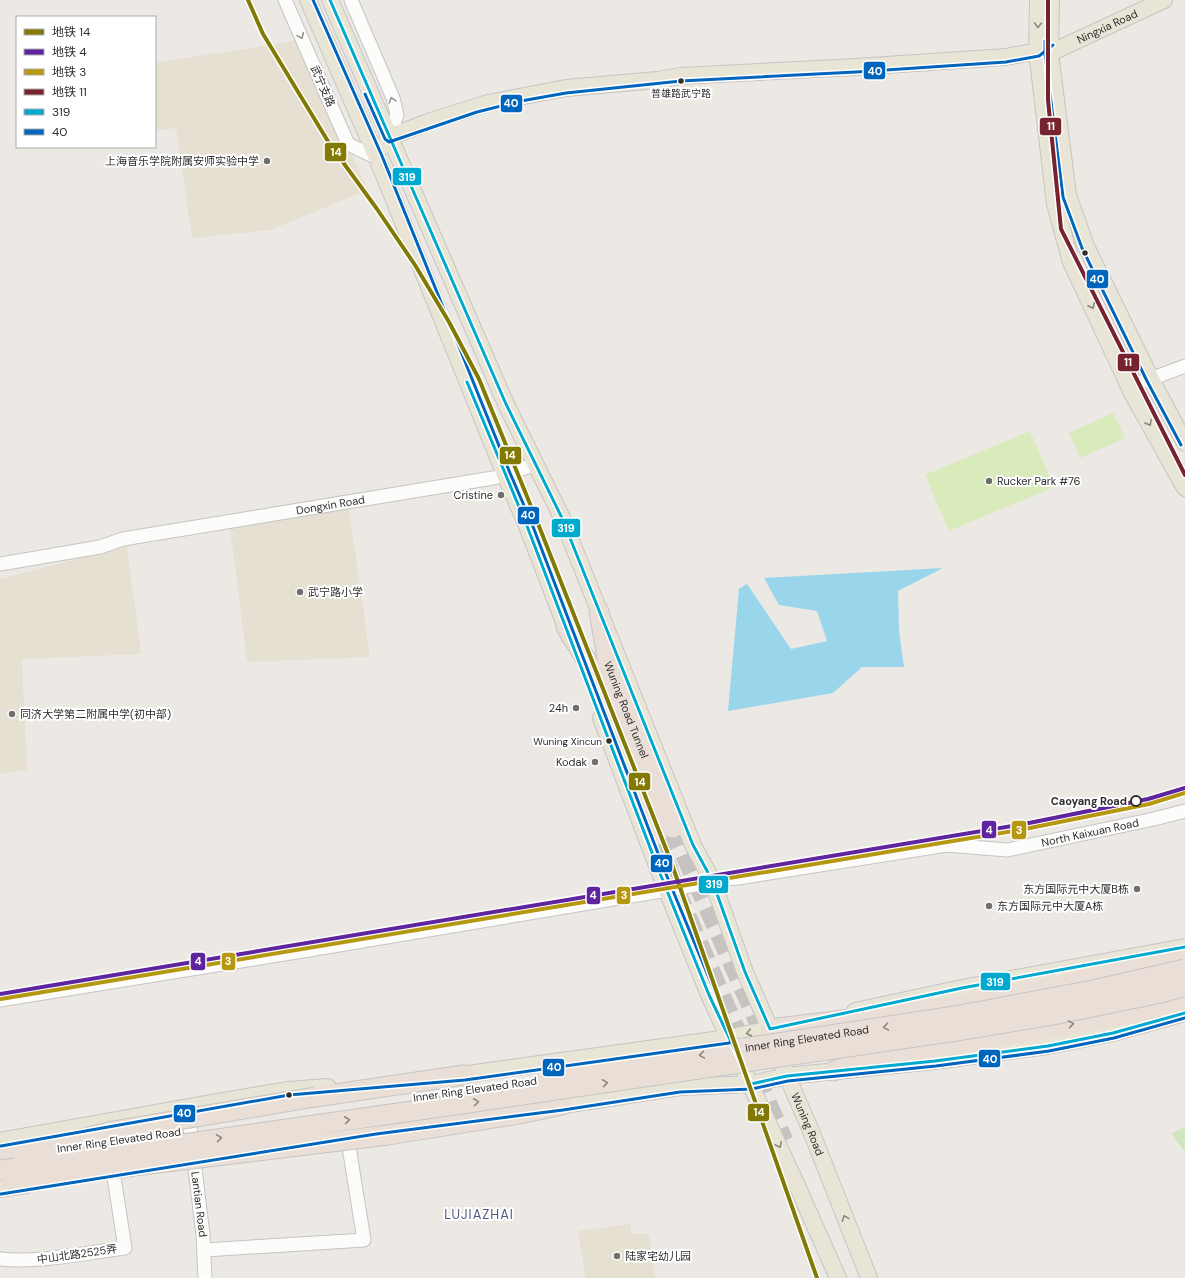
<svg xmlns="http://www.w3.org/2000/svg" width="1185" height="1278" font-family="'DM Sans','Noto Sans SC',sans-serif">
<rect width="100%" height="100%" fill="#ece8e4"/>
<!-- education -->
<g fill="#e6e0d3">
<polygon points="300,40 368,190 270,230 192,238 176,128 155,131 155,63"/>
<polygon points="349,508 370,657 247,662 230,528"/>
<polygon points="127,546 141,654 22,659 27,770 0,774 0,579"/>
<polygon points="630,1224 631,1234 649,1234 655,1278 586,1278 578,1231"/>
</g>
<!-- green -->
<polygon fill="#cee6be" points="1185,1127 1185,1152 1175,1139 1172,1133"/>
<!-- pitch -->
<g fill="#d9eabb">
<polygon points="1113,413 1125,438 1080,458 1069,433"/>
<polygon points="1030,431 1054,487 949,531 925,475"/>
</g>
<!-- water -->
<polygon fill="#99d6ec" points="943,568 898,591 899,631 904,667 862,667 833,693 728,711 739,589 747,584 791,649 827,641 817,611 779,605 764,578"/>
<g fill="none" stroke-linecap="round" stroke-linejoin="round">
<!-- highway-tunnel -->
<g stroke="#c6c3c0" stroke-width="19" stroke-dasharray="19 10" stroke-linecap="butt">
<polyline points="673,828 769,1047"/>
<polyline points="657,835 674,886 784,1141"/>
</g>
<!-- minor casing -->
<g stroke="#c5c4c5" stroke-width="15">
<g id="minor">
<polyline points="285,0 348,144 377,158"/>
<polyline points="351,0 393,98 397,115 389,137"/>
<polyline points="1129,387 1185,366"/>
<path id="s1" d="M0 564 100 547 123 539 493 478 505 475 536 464"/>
<path id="s2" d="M0 1000 303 951 667 890 701 884 712 880 738 878 947 845 1007 850 1154 819 1185 811"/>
<path id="s3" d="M188 1111 203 1235 205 1278"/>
<polyline points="204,1250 364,1240 349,1147"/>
<path d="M0 1259C40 1263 84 1253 125 1248L113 1171"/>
</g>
</g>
<!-- major casing -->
<g stroke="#c6c5c4" stroke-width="18">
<g id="major">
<polyline points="308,0 377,158 505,475 527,526 570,638"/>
<path id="s4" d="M330 0 506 404 562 518 693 845 712 880 745 972 770 1029 787 1076 811 1131 869 1278"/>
<polyline points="1038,0 1037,51 1055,204 1071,262 1132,393 1185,488"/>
<polyline points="1051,0 1050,53 1068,195 1086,246 1151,379 1185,443"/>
<path id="s5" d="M1050 53 1164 0"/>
<polyline points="384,146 389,137 431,121 488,103 566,88 658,80 681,76 856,67 1006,57 1037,51 1050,53"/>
<polyline points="601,718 659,871 709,995 795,1181 838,1278"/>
<polyline points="855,1011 962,988 1185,947"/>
<polyline points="453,1076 728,1038 780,1027"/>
<polyline points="551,1107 680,1087 751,1084 787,1076 935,1061 1048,1046 1113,1033 1185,1013"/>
<polyline points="0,1141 211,1103 288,1090 328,1087"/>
<polyline points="0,1189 26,1185"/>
</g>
</g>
<!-- highway casing -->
<g stroke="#c6c5c4" stroke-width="21">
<g id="highway">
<path id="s6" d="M599 611 608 663 673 828"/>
<polyline points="566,627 592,669 657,835"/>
<polyline points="770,1029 970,1004 1142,967 1185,955"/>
<polyline points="833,1071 874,1058 1133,1014 1185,1000"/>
<polyline points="315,1097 464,1075"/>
<polyline points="388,1135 519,1114 562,1105"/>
<polyline points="0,1157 23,1154"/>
</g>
</g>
<!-- minor -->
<use href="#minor" stroke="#fcfcfb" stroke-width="13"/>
<!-- major -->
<use href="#major" stroke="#e8e4d6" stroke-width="16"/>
<!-- highway -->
<use href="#highway" stroke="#eadfd6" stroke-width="19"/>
<!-- highway-bridge casing -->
<g stroke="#c6c5c4" stroke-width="21" stroke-linecap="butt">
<g id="highway-bridge">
<path id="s7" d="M546 1078 955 1016 1093 990 1185 969"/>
<polyline points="23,1154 113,1131 315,1097"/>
<polyline points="0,1170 461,1104 956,1031 1053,1015 1161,993 1185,986"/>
<polyline points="11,1181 388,1135"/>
</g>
</g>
<!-- highway-bridge -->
<use href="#highway-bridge" stroke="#eadfd6" stroke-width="19"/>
<!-- bus-1 casing -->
<g stroke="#fff" stroke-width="6">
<g id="bus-1">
<polyline points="330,0 506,404 562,518 693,845 712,880 745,972 770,1029 962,988 1185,947"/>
<polyline points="467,382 527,526 659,871 709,995 751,1084"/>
<polyline points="751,1084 787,1076 935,1061 1048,1046 1113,1033 1185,1013"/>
</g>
</g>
<!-- bus-2 casing -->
<g stroke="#fff" stroke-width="6">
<g id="bus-2">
<polyline points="1045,41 1045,54 1063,197 1082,248 1147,381 1181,445"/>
<polyline points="365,94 385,139 389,142 477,112 521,101 566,93 681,81 856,72 1006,62 1039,56 1053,45"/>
<polyline points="1,1146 289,1095 465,1080 729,1043 733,1039 733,1036 664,869 532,524 510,473 382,156 313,0"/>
<polyline points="1,1194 376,1134 563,1110 680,1092 752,1089 788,1081 936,1066 1049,1051 1114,1038 1185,1018"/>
</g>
</g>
<!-- bus-1 -->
<use href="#bus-1" stroke="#00a9ce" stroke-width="3"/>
<!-- bus-2 -->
<use href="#bus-2" stroke="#0065bd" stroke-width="3"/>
<!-- metro-1 casing -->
<g stroke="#fff" stroke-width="7">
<polyline id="metro-1" points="248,0 263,34 329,143 377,209 415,265 449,322 479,379 535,516 670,859 817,1278"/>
</g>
<!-- metro-2 casing -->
<g stroke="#fff" stroke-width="7">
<polyline id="metro-2" points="0,994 1024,824 1148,799 1185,788"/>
</g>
<!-- metro-3 casing -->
<g stroke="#fff" stroke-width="7">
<polyline id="metro-3" points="1,999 1025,829 1149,804 1185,793"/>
</g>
<!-- metro-4 casing -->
<g stroke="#fff" stroke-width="7">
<polyline id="metro-4" points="1048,0 1048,100 1061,229 1185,475"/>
</g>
<!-- metro-1 -->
<use href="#metro-1" stroke="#827a04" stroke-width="4"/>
<!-- metro-2 -->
<use href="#metro-2" stroke="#5f259f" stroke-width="4"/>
<!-- metro-3 -->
<use href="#metro-3" stroke="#b69810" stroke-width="4"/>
<!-- metro-4 -->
<use href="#metro-4" stroke="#76232f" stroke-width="4"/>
</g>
<!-- one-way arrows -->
<defs><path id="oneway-chevron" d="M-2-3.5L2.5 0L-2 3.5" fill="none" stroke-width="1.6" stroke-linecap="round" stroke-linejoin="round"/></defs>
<g stroke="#8b8982">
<use href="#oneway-chevron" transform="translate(1038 25) rotate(91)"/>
<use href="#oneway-chevron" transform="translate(1092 306) rotate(65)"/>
<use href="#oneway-chevron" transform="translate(1149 423) rotate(61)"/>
<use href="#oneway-chevron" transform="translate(749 1033) rotate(168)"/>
<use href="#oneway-chevron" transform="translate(779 1145) rotate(65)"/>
<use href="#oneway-chevron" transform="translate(845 1218) rotate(-111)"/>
</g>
<g stroke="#959594">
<use href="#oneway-chevron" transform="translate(301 36) rotate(66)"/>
<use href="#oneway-chevron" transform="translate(392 100) rotate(-108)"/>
</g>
<g stroke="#8c8682">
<use href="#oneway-chevron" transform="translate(1071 1024) rotate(-9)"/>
<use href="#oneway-chevron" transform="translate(886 1027) rotate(171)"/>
<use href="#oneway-chevron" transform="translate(702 1055) rotate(171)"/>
<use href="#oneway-chevron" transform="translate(605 1083) rotate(-8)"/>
<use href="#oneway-chevron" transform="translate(476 1102) rotate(-8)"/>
<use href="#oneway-chevron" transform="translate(347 1120) rotate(-8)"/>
<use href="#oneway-chevron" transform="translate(219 1138) rotate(-8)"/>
</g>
<!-- markers -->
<g fill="#2e2e2e" stroke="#fff" stroke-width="1.5">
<circle cx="681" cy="81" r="3.5"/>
<circle cx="1085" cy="253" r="3.5"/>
<circle cx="609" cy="741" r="3.5"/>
<circle cx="289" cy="1095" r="3.5"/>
</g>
<g fill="#706f6e" stroke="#fff" stroke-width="1.5">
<circle cx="267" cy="161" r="4"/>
<circle cx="989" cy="481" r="4"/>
<circle cx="501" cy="495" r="4"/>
<circle cx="300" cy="592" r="4"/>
<circle cx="576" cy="708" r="4"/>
<circle cx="12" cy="714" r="4"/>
<circle cx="595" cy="762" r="4"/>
<circle cx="1137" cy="889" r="4"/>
<circle cx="989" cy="906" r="4"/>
<circle cx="617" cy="1256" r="4"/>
</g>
<circle fill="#fff" stroke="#2e2e2e" stroke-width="2" cx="1136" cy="801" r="5"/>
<g text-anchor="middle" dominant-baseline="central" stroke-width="4" stroke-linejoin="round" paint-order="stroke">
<!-- bus labels -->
<g font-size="10" fill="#2e2e2e" stroke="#fff">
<text x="681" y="93">普雄路武宁路</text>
<text x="602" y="741" text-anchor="end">Wuning Xincun</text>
</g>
<!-- street labels -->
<g font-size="11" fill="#2e2e2e" stroke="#fff">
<text stroke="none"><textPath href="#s5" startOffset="63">Ningxia Road</textPath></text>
<text transform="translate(323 86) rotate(66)">武宁支路</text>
<text stroke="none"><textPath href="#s1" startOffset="336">Dongxin Road</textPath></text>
<text stroke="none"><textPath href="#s6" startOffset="103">Wuning Road Tunnel</textPath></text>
<text stroke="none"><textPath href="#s2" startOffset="1105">North Kaixuan Road</textPath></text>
<text stroke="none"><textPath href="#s7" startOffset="264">Inner Ring Elevated Road</textPath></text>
<text transform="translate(475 1089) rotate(-8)">Inner Ring Elevated Road</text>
<text stroke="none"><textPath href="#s4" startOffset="1222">Wuning Road</textPath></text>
<text transform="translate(119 1140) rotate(-8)">Inner Ring Elevated Road</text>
<text stroke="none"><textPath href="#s3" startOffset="94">Lantian Road</textPath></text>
<text transform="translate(77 1254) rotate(-8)">中山北路2525弄</text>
</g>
<!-- poi labels -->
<g font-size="11" fill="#2e2e2e" stroke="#fff" text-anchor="end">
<text x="259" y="161">上海音乐学院附属安师实验中学</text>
<text x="997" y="481" text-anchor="start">Rucker Park #76</text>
<text x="493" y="495">Cristine</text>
<text x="308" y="592" text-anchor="start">武宁路小学</text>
<text x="568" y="708">24h</text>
<text x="20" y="714" text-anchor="start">同济大学第二附属中学(初中部)</text>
<text x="587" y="762">Kodak</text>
<text x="1129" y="889">东方国际元中大厦B栋</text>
<text x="997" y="906" text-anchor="start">东方国际元中大厦A栋</text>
<text x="625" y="1256" text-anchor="start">陆家宅幼儿园</text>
</g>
<!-- stop labels -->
<g font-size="11" font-weight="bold" fill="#2e2e2e" stroke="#fff" text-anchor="end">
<text x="1127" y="801">Caoyang Road</text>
</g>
<!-- quarter labels -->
<g font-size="13" letter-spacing="1" fill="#4d5680" stroke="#fff">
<text x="479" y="1214">LUJIAZHAI</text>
</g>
</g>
<g stroke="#fff" stroke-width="1.5">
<rect x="863" y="61" width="23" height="19" rx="4" fill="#0065bd"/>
<rect x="500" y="94" width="23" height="19" rx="4" fill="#0065bd"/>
<rect x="1039" y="117" width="23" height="19" rx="4" fill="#76232f"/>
<rect x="324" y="142" width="23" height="20" rx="4" fill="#827a04"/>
<rect x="392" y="167" width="30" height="19" rx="4" fill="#00a9ce"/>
<rect x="1086" y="269" width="23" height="20" rx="4" fill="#0065bd"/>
<rect x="1117" y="353" width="23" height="19" rx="4" fill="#76232f"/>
<rect x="499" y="446" width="23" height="19" rx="4" fill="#827a04"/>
<rect x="517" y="506" width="23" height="19" rx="4" fill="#0065bd"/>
<rect x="551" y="518" width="30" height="20" rx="4" fill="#00a9ce"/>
<rect x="628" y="772" width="23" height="19" rx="4" fill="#827a04"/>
<rect x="981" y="820" width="16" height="19" rx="4" fill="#5f259f"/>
<rect x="1011" y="820" width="16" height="20" rx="4" fill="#b69810"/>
<rect x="650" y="854" width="23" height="19" rx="4" fill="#0065bd"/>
<rect x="698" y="875" width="31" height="19" rx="4" fill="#00a9ce"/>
<rect x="586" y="886" width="15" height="19" rx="4" fill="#5f259f"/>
<rect x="616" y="886" width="15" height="19" rx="4" fill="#b69810"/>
<rect x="190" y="952" width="16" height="19" rx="4" fill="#5f259f"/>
<rect x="221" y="952" width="15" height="19" rx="4" fill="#b69810"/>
<rect x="980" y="972" width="31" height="19" rx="4" fill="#00a9ce"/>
<rect x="978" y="1049" width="23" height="19" rx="4" fill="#0065bd"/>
<rect x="542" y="1058" width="23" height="19" rx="4" fill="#0065bd"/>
<rect x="747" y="1103" width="23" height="19" rx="4" fill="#827a04"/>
<rect x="173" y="1104" width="23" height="19" rx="4" fill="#0065bd"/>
</g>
<g font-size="11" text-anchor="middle" font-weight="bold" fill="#fff">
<text x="875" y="75">40</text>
<text x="511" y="107">40</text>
<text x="1051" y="130">11</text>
<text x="336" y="156">14</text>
<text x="407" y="181">319</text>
<text x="1097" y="283">40</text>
<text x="1128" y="366">11</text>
<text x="510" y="459">14</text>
<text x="528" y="519">40</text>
<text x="566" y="532">319</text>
<text x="640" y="786">14</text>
<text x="989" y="834">4</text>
<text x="1019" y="834">3</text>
<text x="662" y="867">40</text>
<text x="714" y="888">319</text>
<text x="593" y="899">4</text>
<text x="624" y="899">3</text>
<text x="198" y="965">4</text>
<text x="228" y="965">3</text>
<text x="995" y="986">319</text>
<text x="990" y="1063">40</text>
<text x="554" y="1071">40</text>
<text x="759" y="1116">14</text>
<text x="184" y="1117">40</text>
</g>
<!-- legend -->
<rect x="16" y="16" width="140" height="132" fill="#ffffff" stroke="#ababab"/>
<rect x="24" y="29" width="20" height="6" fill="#827a04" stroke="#ababab"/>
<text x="52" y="36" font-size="12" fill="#2e2e2e">地铁 14</text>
<rect x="24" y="49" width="20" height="6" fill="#5f259f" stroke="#ababab"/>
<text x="52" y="56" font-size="12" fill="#2e2e2e">地铁 4</text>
<rect x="24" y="69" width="20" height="6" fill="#b69810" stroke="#ababab"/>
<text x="52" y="76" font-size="12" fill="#2e2e2e">地铁 3</text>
<rect x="24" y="89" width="20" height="6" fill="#76232f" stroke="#ababab"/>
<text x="52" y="96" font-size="12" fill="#2e2e2e">地铁 11</text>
<rect x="24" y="109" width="20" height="6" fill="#00a9ce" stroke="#ababab"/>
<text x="52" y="116" font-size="12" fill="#2e2e2e">319</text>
<rect x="24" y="129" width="20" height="6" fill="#0065bd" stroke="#ababab"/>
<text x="52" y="136" font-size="12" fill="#2e2e2e">40</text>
</svg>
